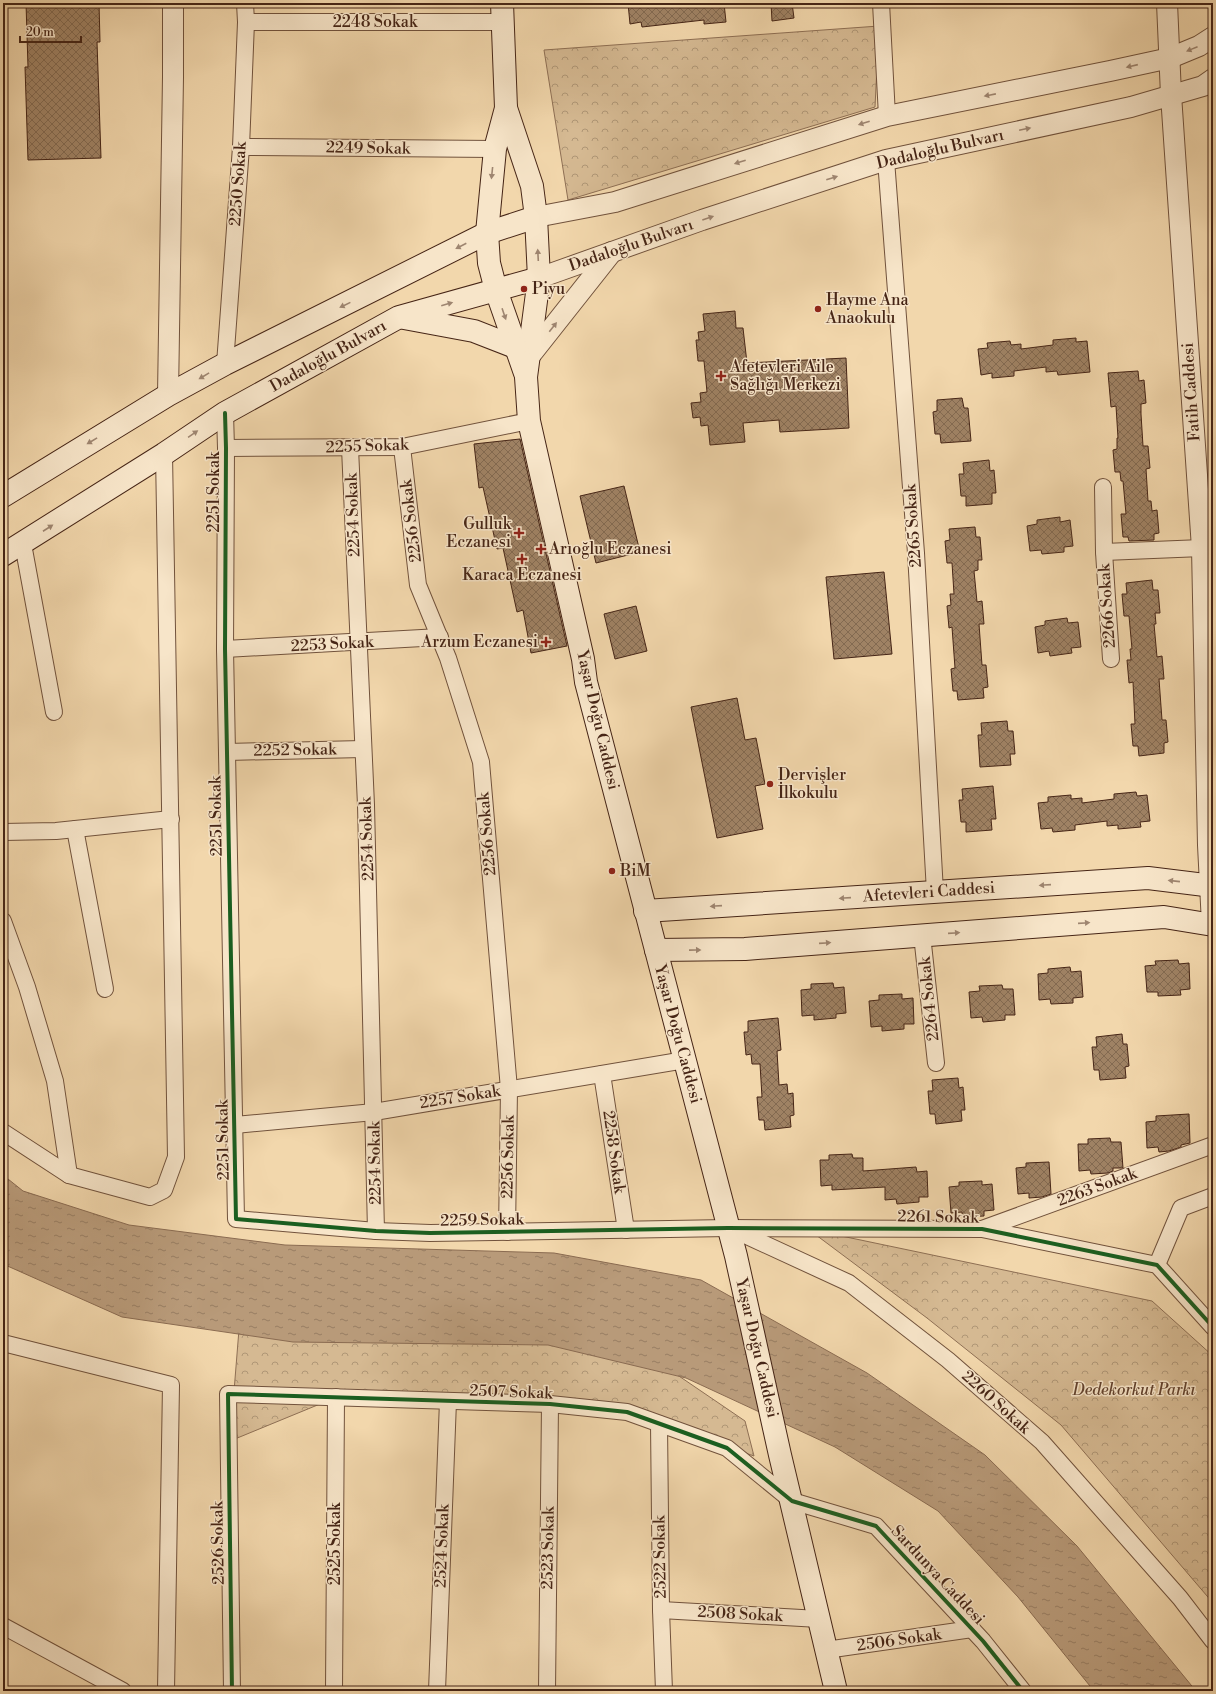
<svg xmlns="http://www.w3.org/2000/svg" width="1216" height="1694" font-family="'Libre Bodoni',serif">
<defs>
<pattern id="forest-crowns" width="20" height="18" patternUnits="userSpaceOnUse"><rect width="20" height="18" fill="#d5b992"/><path d="M2 6a3 3 0 1 1 6 0M12 15a3 3 0 1 1 6 0" fill="none" stroke="#af9676"/></pattern>
<pattern id="water-ripples" width="26" height="14" patternUnits="userSpaceOnUse"><rect width="26" height="14" fill="#b89a79"/><path d="M2 4q2-2 4 0t4 0M15 11q2-2 4 0t4 0" fill="none" stroke="#977d62"/></pattern>
<pattern id="building-cross-hatch" width="8" height="8" patternUnits="userSpaceOnUse"><rect width="8" height="8" fill="#9f8264"/><path d="M0 0l8 8M0 8l8-8" fill="none" stroke="#836a51"/></pattern>
</defs>
<rect width="100%" height="100%" fill="#f2d7ac"/>
<filter id="stains"><feTurbulence type="fractalNoise" baseFrequency=".005" numOctaves="4"/><feColorMatrix values="0 0 0 0 .2 0 0 0 0 .09 0 0 0 0 .02 0 0 0 .5 -.17"/></filter>
<radialGradient id="worn" r=".72"><stop offset=".6" stop-color="#630" stop-opacity="0"/><stop offset="1" stop-color="#630" stop-opacity=".3"/></radialGradient>
<!-- forest -->
<g fill="url(#forest-crowns)" stroke="#8e6f54">
<polygon points="879,26 875,107 568,200 544,50"/>
<polygon points="808,1229 1152,1301 1213,1356 1213,1603 1061,1425 927,1318"/>
<polygon points="240,1317 485,1325 651,1357 745,1421 754,1456 639,1416 337,1397 230,1441"/>
</g>
<!-- water -->
<polygon fill="url(#water-ripples)" stroke="#8a6b51" points="3,1175 23,1191 129,1225 285,1245 554,1253 701,1280 867,1373 985,1455 1077,1546 1196,1691 1094,1691 1018,1597 938,1511 835,1447 686,1378 548,1345 293,1342 122,1317 3,1264"/>
<!-- building -->
<g fill="url(#building-cross-hatch)" stroke="#462516">
<polygon points="26,3 99,3 100,42 97,42 101,158 28,160 25,67 28,67"/>
<polygon points="628,3 724,3 726,22 704,24 704,20 642,27 641,22 630,24"/>
<polygon points="771,3 792,3 794,18 772,21"/>
<polygon points="735,311 736,328 743,328 747,363 846,358 849,428 780,432 779,420 743,423 745,442 710,445 708,425 701,426 700,417 693,418 691,403 701,402 700,393 707,392 704,361 698,361 696,340 699,340 698,332 705,331 703,314"/>
<polygon points="1076,338 1076,342 1087,341 1090,372 1058,375 1057,371 1046,372 1046,367 1014,371 1014,376 992,378 992,373 981,375 978,349 988,348 987,343 1010,341 1011,345 1021,344 1021,349 1053,345 1053,340"/>
<polygon points="1138,371 1139,381 1144,380 1146,403 1141,404 1141,414 1143,446 1148,446 1150,468 1146,469 1148,501 1151,501 1152,511 1157,510 1159,533 1154,534 1154,540 1129,541 1128,537 1123,537 1121,514 1126,514 1123,481 1121,481 1120,472 1115,472 1113,450 1117,449 1117,438 1118,438 1116,406 1111,407 1108,373"/>
<polygon points="962,398 964,408 968,408 971,441 941,443 940,434 935,434 933,412 937,411 937,400"/>
<polygon points="520,439 567,646 531,653 523,610 517,612 503,548 497,549 483,487 479,488 474,444"/>
<polygon points="989,460 990,471 994,470 996,493 992,493 992,504 966,506 966,496 961,496 959,474 964,474 963,463"/>
<polygon points="624,486 640,552 596,563 580,496"/>
<polygon points="1060,517 1060,522 1070,520 1073,546 1064,547 1064,552 1042,554 1041,550 1030,551 1027,526 1037,524 1037,520"/>
<polygon points="975,527 976,537 980,537 982,560 978,560 978,570 974,571 977,602 982,601 984,624 979,624 982,665 986,665 988,687 983,688 984,698 958,700 957,691 953,691 951,669 955,668 952,627 949,628 947,606 951,605 950,594 954,594 952,563 947,563 945,541 950,540 949,529"/>
<polygon points="884,572 892,654 834,659 826,577"/>
<polygon points="1152,580 1153,590 1158,590 1160,613 1155,613 1156,624 1154,624 1157,657 1162,656 1164,679 1159,679 1162,720 1166,720 1168,742 1164,743 1164,753 1139,756 1138,746 1133,746 1131,724 1135,724 1133,682 1129,683 1127,660 1131,660 1130,649 1132,649 1129,616 1124,616 1122,594 1127,594 1126,583"/>
<polygon points="636,606 647,651 615,659 604,614"/>
<polygon points="1067,618 1068,623 1078,622 1081,647 1071,648 1072,653 1050,656 1049,651 1038,653 1035,627 1045,625 1045,621"/>
<polygon points="737,698 745,740 756,738 765,784 755,786 763,829 717,838 691,707"/>
<polygon points="1007,721 1008,731 1013,731 1015,754 1010,754 1011,765 980,767 978,735 982,735 981,723"/>
<polygon points="993,786 996,819 991,819 992,830 966,832 966,822 961,822 959,800 963,800 962,789"/>
<polygon points="1136,792 1137,796 1147,795 1150,821 1140,822 1141,827 1118,829 1118,825 1107,826 1107,821 1075,825 1075,830 1053,832 1052,828 1041,829 1038,803 1048,802 1048,797 1071,795 1071,799 1082,798 1082,803 1114,799 1114,794"/>
<polygon points="1178,960 1179,964 1189,963 1190,989 1180,990 1181,995 1158,996 1158,992 1147,992 1145,966 1156,965 1155,961"/>
<polygon points="1070,967 1071,972 1081,971 1083,997 1073,998 1073,1003 1051,1004 1050,999 1039,1000 1038,974 1048,973 1048,969"/>
<polygon points="833,983 834,988 844,987 846,1013 836,1014 836,1018 814,1020 814,1015 802,1016 801,990 811,989 811,984"/>
<polygon points="1002,985 1003,989 1013,989 1015,1015 1005,1015 1005,1020 983,1022 982,1017 971,1018 969,992 980,991 979,986"/>
<polygon points="902,994 902,999 913,998 914,1024 904,1024 904,1029 882,1031 882,1026 871,1027 869,1001 879,1000 879,995"/>
<polygon points="778,1018 781,1050 777,1051 779,1085 787,1084 788,1094 793,1093 794,1115 790,1116 791,1127 765,1130 764,1120 759,1120 757,1097 762,1097 760,1064 752,1064 751,1054 746,1055 744,1032 748,1032 748,1021"/>
<polygon points="1122,1034 1123,1044 1127,1044 1129,1066 1125,1067 1126,1078 1100,1080 1099,1070 1094,1070 1092,1047 1097,1047 1096,1037"/>
<polygon points="958,1078 959,1088 963,1087 965,1110 961,1110 962,1121 936,1124 935,1114 930,1114 928,1091 933,1091 932,1080"/>
<polygon points="1189,1114 1190,1143 1181,1145 1181,1147 1169,1151 1159,1152 1158,1147 1147,1148 1146,1122 1156,1121 1156,1116"/>
<polygon points="1110,1138 1111,1142 1121,1142 1123,1168 1113,1168 1113,1171 1108,1173 1091,1174 1090,1170 1079,1171 1078,1144 1088,1144 1088,1139"/>
<polygon points="852,1154 853,1158 863,1158 863,1171 916,1167 917,1172 927,1171 928,1197 919,1197 919,1202 897,1204 896,1199 885,1200 885,1187 832,1190 832,1185 821,1186 820,1160 829,1160 829,1155"/>
<polygon points="1049,1162 1051,1194 1042,1197 1029,1198 1029,1193 1018,1194 1016,1168 1026,1167 1026,1163"/>
<polygon points="982,1181 982,1185 992,1184 994,1210 984,1211 984,1216 962,1217 962,1212 951,1213 949,1187 959,1186 959,1182"/>
</g>
<g fill="none" stroke-linecap="round" stroke-linejoin="round">
<!-- minor casing -->
<g stroke="#71523c" stroke-width="18">
<g id="minor">
<polyline points="881,3 887,116"/>
<polyline points="246,22 503,22"/>
<polyline points="241,147 495,149"/>
<polyline points="886,160 916,553 935,892"/>
<polyline points="225,364 241,147 246,22 245,3"/>
<polyline points="225,413 226,448 225,649 236,1219 376,1231 430,1233 728,1228 982,1229 1157,1265 1213,1327"/>
<polyline points="402,447 418,585 448,658 481,762 509,1089 507,1232"/>
<polyline points="226,448 402,447 529,421"/>
<polyline points="350,448 366,805 376,1231"/>
<polyline points="1103,487 1104,552 1111,659"/>
<polyline points="23,544 54,712"/>
<polyline points="1104,552 1202,548"/>
<polyline points="225,649 440,637"/>
<polyline points="227,752 363,749"/>
<polyline points="75,829 105,989"/>
<polyline points="3,832 56,831 171,819"/>
<polyline points="3,921 27,987 55,1081 69,1175"/>
<polyline points="922,935 936,1063"/>
<polyline points="602,1074 626,1230"/>
<polyline points="235,1125 374,1112 685,1060"/>
<polyline points="3,1132 69,1175 150,1197 164,1190 176,1157 164,454"/>
<polyline points="982,1229 1213,1145"/>
<polyline points="734,1230 849,1283 948,1360 1042,1442 1180,1598 1213,1641"/>
<polyline points="1157,1265 1181,1208 1213,1196"/>
<polyline points="3,1343 171,1385 166,1691"/>
<polyline points="659,1424 661,1610 664,1691"/>
<polyline points="661,1610 819,1619"/>
<polyline points="3,1626 123,1691"/>
<polyline points="826,1650 972,1629"/>
<polyline points="232,1691 228,1394 550,1404 627,1412 727,1448 792,1501 876,1526 983,1641 1023,1691"/>
<polyline points="334,1691 336,1397"/>
<polyline points="437,1691 448,1401"/>
<polyline points="547,1691 550,1404"/>
</g>
</g>
<!-- tertiary casing -->
<g stroke="#71523c" stroke-width="22">
<g id="tertiary">
<polyline points="1167,3 1171,95 1202,548 1208,845 1212,924"/>
<polyline points="536,217 615,202 887,116 1110,71 1170,58 1199,46 1213,37"/>
<polyline points="539,278 702,220 886,160 1131,107 1203,86 1213,79"/>
<polyline points="529,357 612,252"/>
<polyline points="168,395 173,77 173,3"/>
</g>
</g>
<!-- secondary casing -->
<g stroke="#462516" stroke-width="24">
<g id="secondary">
<polyline points="502,3 506,108 532,186 536,217 539,278 526,377 529,421 583,659 586,682 736,1256 780,1455 836,1691"/>
<polyline points="506,108 495,149 487,233 489,263 496,290 525,373"/>
<polyline points="404,318 474,331 515,347"/>
<polyline points="3,496 168,395 225,364 487,233 536,217"/>
<polyline points="3,555 164,454 225,413 399,317 539,278"/>
<polyline points="645,911 1148,878 1213,886"/>
<polyline points="656,950 745,949 1164,917 1213,925"/>
</g>
</g>
<!-- minor -->
<use href="#minor" stroke="#f7e5c9" stroke-width="16"/>
<!-- tertiary -->
<use href="#tertiary" stroke="#f7e5c9" stroke-width="20"/>
<!-- secondary -->
<use href="#secondary" stroke="#f7e5c9" stroke-width="22"/>
<!-- cycleway casing -->
<g stroke="#f7e5c9" stroke-width="6">
<g id="cycleway">
<polyline points="225,413 226,448 225,649 236,1219 376,1231 430,1233 728,1228 982,1229 1157,1265 1213,1327"/>
<polyline points="232,1691 228,1394 550,1404 627,1412 727,1448 792,1501 876,1526 983,1641 1023,1691"/>
</g>
</g>
<!-- cycleway -->
<use href="#cycleway" stroke="#1b5e20" stroke-width="4"/>
</g>
<!-- one-way arrows -->
<defs><path id="oneway-solid" d="M-6-.8H1V-3.2L6.5 0L1 3.2V.8H-6Z"/></defs>
<g fill="#9e8570">
<use href="#oneway-solid" transform="translate(1192 49) rotate(158)"/>
<use href="#oneway-solid" transform="translate(1132 66) rotate(167)"/>
<use href="#oneway-solid" transform="translate(990 95) rotate(169)"/>
<use href="#oneway-solid" transform="translate(864 123) rotate(162)"/>
<use href="#oneway-solid" transform="translate(1025 129) rotate(-12)"/>
<use href="#oneway-solid" transform="translate(740 162) rotate(162)"/>
<use href="#oneway-solid" transform="translate(492 173) rotate(96)"/>
<use href="#oneway-solid" transform="translate(832 178) rotate(-18)"/>
<use href="#oneway-solid" transform="translate(708 218) rotate(-19)"/>
<use href="#oneway-solid" transform="translate(461 246) rotate(153)"/>
<use href="#oneway-solid" transform="translate(538 255) rotate(-93)"/>
<use href="#oneway-solid" transform="translate(447 304) rotate(-16)"/>
<use href="#oneway-solid" transform="translate(345 305) rotate(154)"/>
<use href="#oneway-solid" transform="translate(504 314) rotate(71)"/>
<use href="#oneway-solid" transform="translate(553 327) rotate(-52)"/>
<use href="#oneway-solid" transform="translate(204 376) rotate(149)"/>
<use href="#oneway-solid" transform="translate(193 434) rotate(-35)"/>
<use href="#oneway-solid" transform="translate(92 441) rotate(149)"/>
<use href="#oneway-solid" transform="translate(48 528) rotate(-33)"/>
<use href="#oneway-solid" transform="translate(1174 881) rotate(-174)"/>
<use href="#oneway-solid" transform="translate(1045 885) rotate(176)"/>
<use href="#oneway-solid" transform="translate(845 898) rotate(176)"/>
<use href="#oneway-solid" transform="translate(716 906) rotate(176)"/>
<use href="#oneway-solid" transform="translate(1084 923) rotate(-4)"/>
<use href="#oneway-solid" transform="translate(954 933) rotate(-4)"/>
<use href="#oneway-solid" transform="translate(825 943) rotate(-4)"/>
<use href="#oneway-solid" transform="translate(695 950) rotate(-1)"/>
</g>
<!-- markers -->
<g fill="#8f2418" stroke="#f7e5c9" stroke-width="1.5">
<circle cx="524" cy="289" r="4"/>
<circle cx="818" cy="309" r="4"/>
<path d="M719 370h4v4h4v4h-4v4h-4v-4h-4v-4h4z"/>
<path d="M517 527h4v4h4v4h-4v4h-4v-4h-4v-4h4z"/>
<path d="M539 543h4v4h4v4h-4v4h-4v-4h-4v-4h4z"/>
<path d="M520 553h4v4h4v4h-4v4h-4v-4h-4v-4h4z"/>
<path d="M544 636h4v4h4v4h-4v4h-4v-4h-4v-4h4z"/>
<circle cx="770" cy="784" r="4"/>
<circle cx="612" cy="871" r="4"/>
</g>
<g text-anchor="middle" dominant-baseline="central" stroke-width="3" stroke-linejoin="round" paint-order="stroke">
<!-- street labels -->
<g font-size="16" fill="#462516" stroke="#f7e5c9">
<text x="375" y="22">2248 Sokak</text>
<text transform="translate(368 148) rotate(1)">2249 Sokak</text>
<text transform="translate(940 149) rotate(-13)">Dadaloğlu Bulvarı</text>
<text transform="translate(238 184) rotate(-86)">2250 Sokak</text>
<text transform="translate(631 245) rotate(-19)">Dadaloğlu Bulvarı</text>
<text transform="translate(328 356) rotate(-29)">Dadaloğlu Bulvarı</text>
<text transform="translate(1191 392) rotate(-94)">Fatih Caddesi</text>
<text transform="translate(367 446) rotate(-2)">2255 Sokak</text>
<text transform="translate(214 492) rotate(-90)">2251 Sokak</text>
<text transform="translate(353 515) rotate(-92)">2254 Sokak</text>
<text transform="translate(411 521) rotate(-97)">2256 Sokak</text>
<text transform="translate(913 526) rotate(-94)">2265 Sokak</text>
<text transform="translate(1107 606) rotate(-94)">2266 Sokak</text>
<text transform="translate(332 644) rotate(-3)">2253 Sokak</text>
<text transform="translate(598 720) rotate(77)">Yaşar Doğu Caddesi</text>
<text transform="translate(295 750) rotate(-1)">2252 Sokak</text>
<text transform="translate(216 816) rotate(-91)">2251 Sokak</text>
<text transform="translate(487 834) rotate(-95)">2256 Sokak</text>
<text transform="translate(367 839) rotate(-92)">2254 Sokak</text>
<text transform="translate(929 892) rotate(-4)">Afetevleri Caddesi</text>
<text transform="translate(929 999) rotate(-96)">2264 Sokak</text>
<text transform="translate(678 1034) rotate(75)">Yaşar Doğu Caddesi</text>
<text transform="translate(460 1097) rotate(-9)">2257 Sokak</text>
<text transform="translate(223 1140) rotate(-91)">2251 Sokak</text>
<text transform="translate(614 1152) rotate(82)">2258 Sokak</text>
<text transform="translate(508 1157) rotate(-89)">2256 Sokak</text>
<text transform="translate(375 1163) rotate(-91)">2254 Sokak</text>
<text transform="translate(1097 1187) rotate(-20)">2263 Sokak</text>
<text transform="translate(938 1217) rotate(1)">2261 Sokak</text>
<text transform="translate(482 1220) rotate(-1)">2259 Sokak</text>
<text transform="translate(757 1348) rotate(77)">Yaşar Doğu Caddesi</text>
<text transform="translate(511 1392) rotate(2)">2507 Sokak</text>
<text transform="translate(996 1402) rotate(42)">2260 Sokak</text>
<text transform="translate(218 1543) rotate(-91)">2526 Sokak</text>
<text transform="translate(335 1544) rotate(-90)">2525 Sokak</text>
<text transform="translate(442 1546) rotate(-88)">2524 Sokak</text>
<text transform="translate(548 1548) rotate(-89)">2523 Sokak</text>
<text transform="translate(660 1557) rotate(-91)">2522 Sokak</text>
<text transform="translate(938 1575) rotate(47)">Sardunya Caddesi</text>
<text transform="translate(740 1614) rotate(3)">2508 Sokak</text>
<text transform="translate(899 1640) rotate(-8)">2506 Sokak</text>
</g>
<!-- poi labels -->
<g font-size="16" fill="#462516" stroke="#f7e5c9" text-anchor="start">
<text x="532" y="289">Piyu</text>
<text x="826" y="300">Hayme Ana<tspan x="826" dy="18">Anaokulu</tspan></text>
<text x="730" y="367">Afetevleri Aile<tspan x="730" dy="18">Sağlığı Merkezi</tspan></text>
<text x="511" y="524" text-anchor="end">Gulluk<tspan x="511" dy="18">Eczanesi</tspan></text>
<text x="549" y="549">Arıoğlu Eczanesi</text>
<text x="522" y="575" text-anchor="middle">Karaca Eczanesi</text>
<text x="538" y="642" text-anchor="end">Arzum Eczanesi</text>
<text x="778" y="775">Dervişler<tspan x="778" dy="18">İlkokulu</tspan></text>
<text x="620" y="871">BiM</text>
</g>
<!-- park labels -->
<g font-size="16" font-style="italic" fill="#63432f" stroke="#f7e5c9">
<text x="1134" y="1390">Dedekorkut Parkı</text>
</g>
</g>
<!-- margin -->
<rect width="1216" height="1694" fill="none" stroke="#f2d7ac" stroke-width="16"/>
<rect x="4" y="4" width="1208" height="1686" fill="none" stroke="#462516" stroke-width="2"/>
<rect x="8" y="8" width="1200" height="1678" fill="none" stroke="#462516"/>
<!-- scale -->
<path d="M20 36v6h61v-6" fill="none" stroke="#462516" stroke-width="2"/>
<text x="26" y="36" font-size="12" fill="#462516" stroke="#f7e5c9" stroke-width="3" paint-order="stroke">20 m</text>
<rect width="100%" height="100%" filter="url(#stains)"/>
<rect width="100%" height="100%" fill="url(#worn)"/>
</svg>
